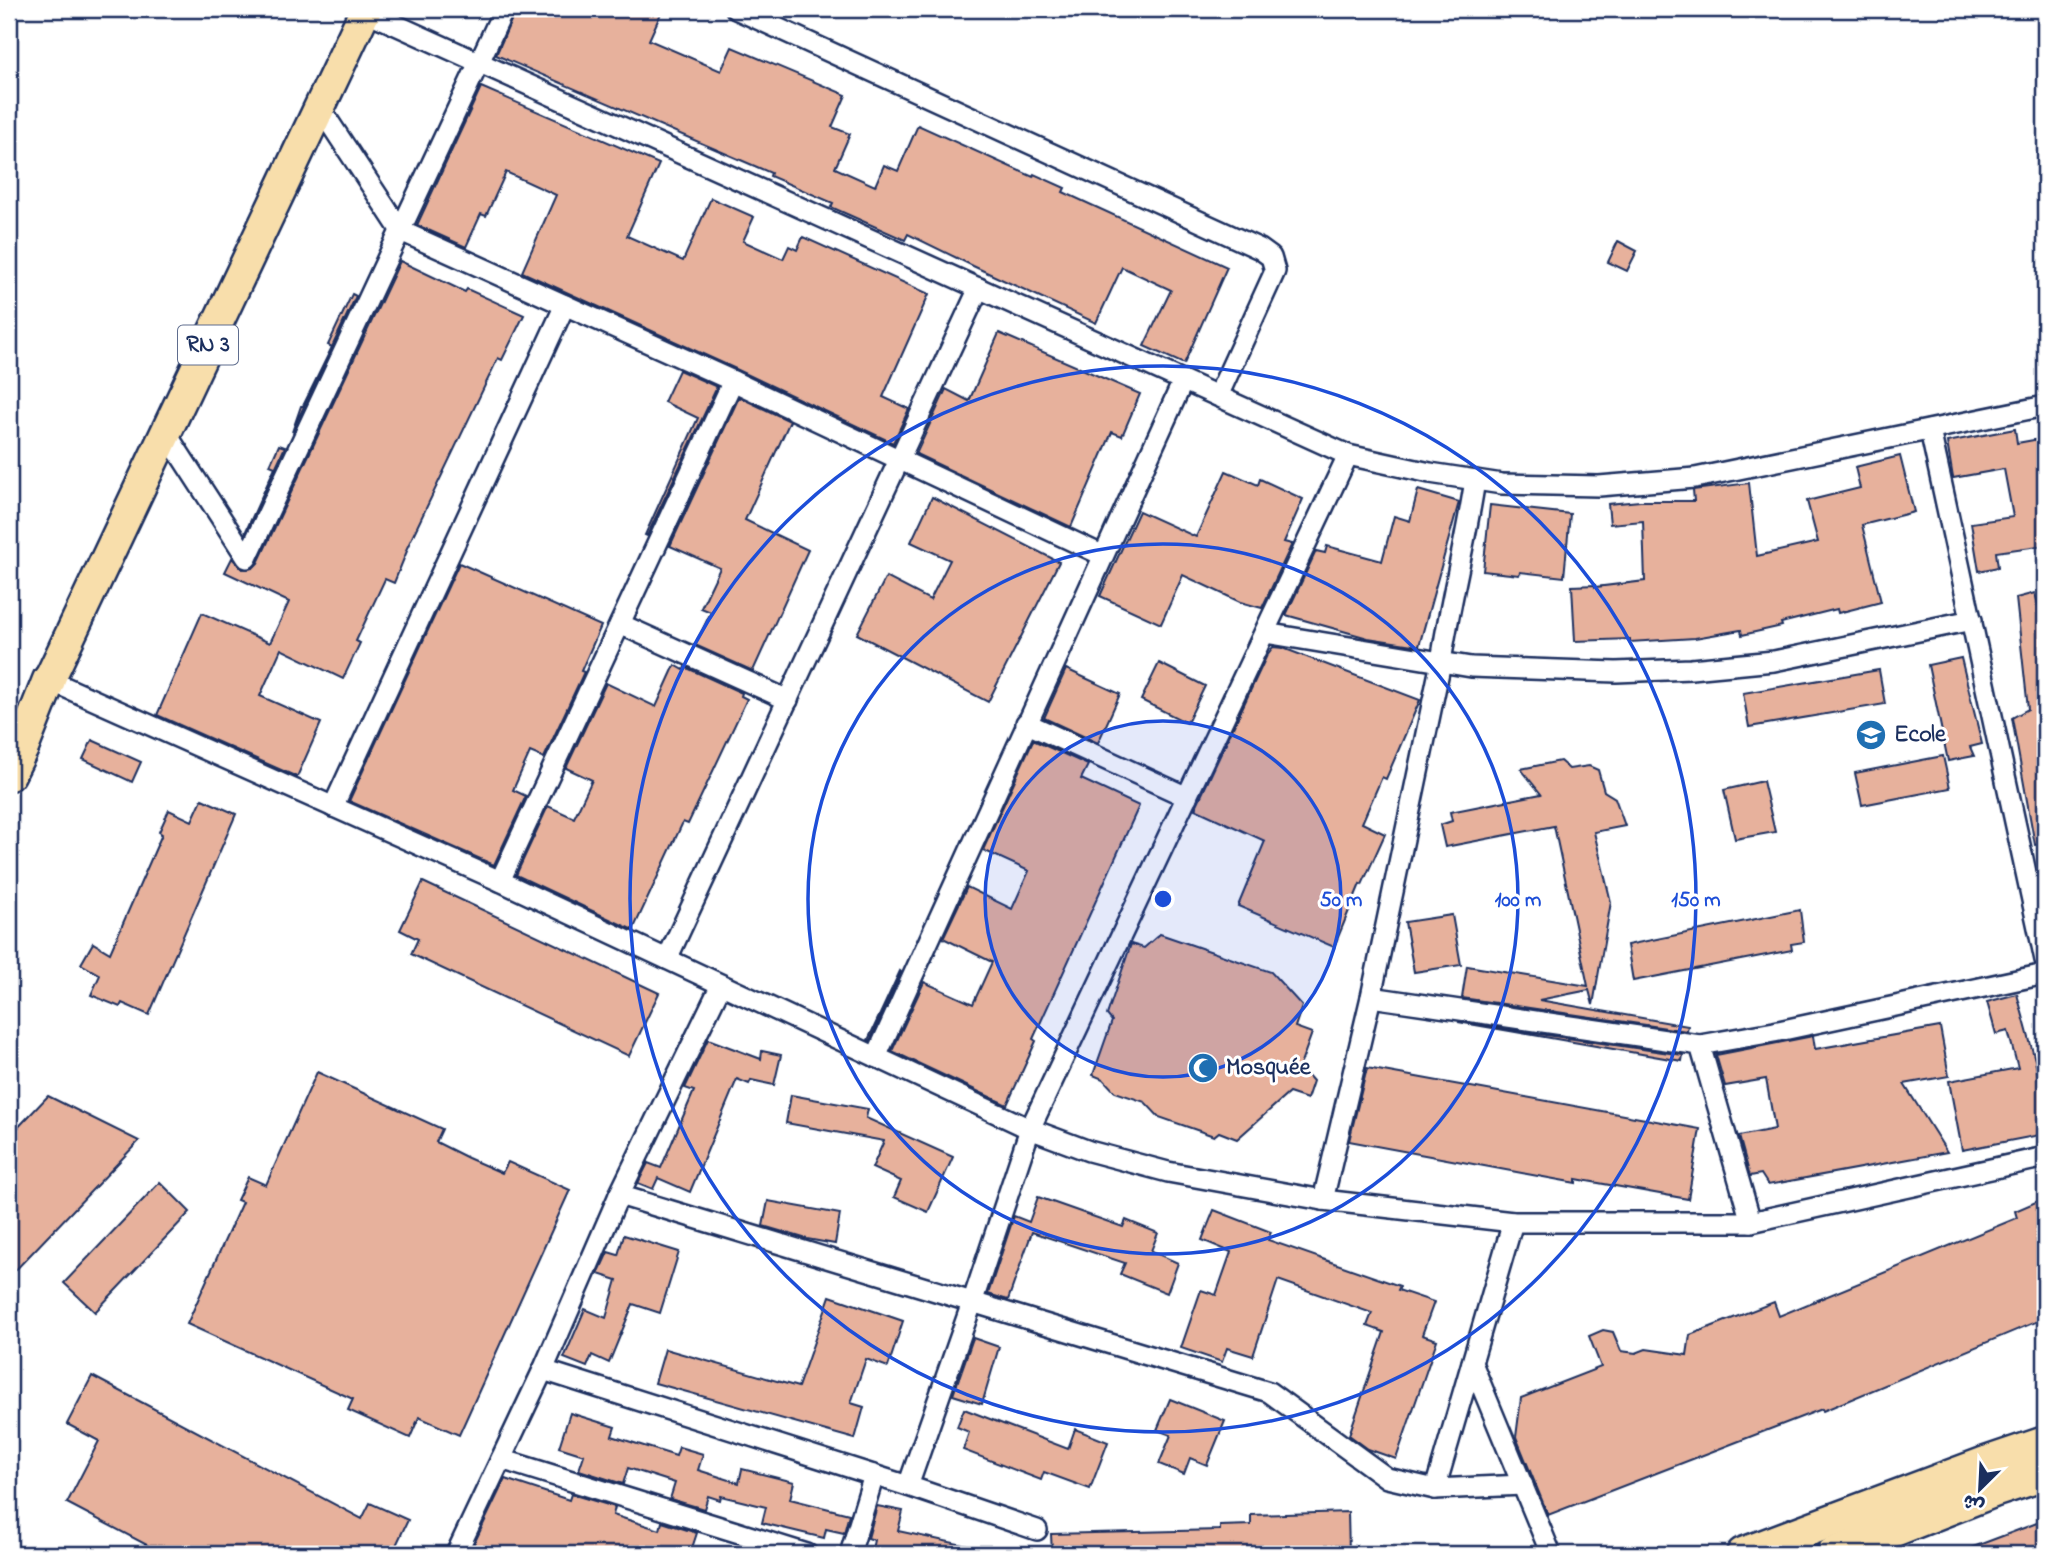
<svg xmlns="http://www.w3.org/2000/svg" width="2054" height="1563" font-family="'Indie Flower','Playpen Sans Arabic',sans-serif">
<rect width="100%" height="100%" fill="#fff"/>
<filter id="ink" filterUnits="userSpaceOnUse"><feTurbulence type="fractalNoise" baseFrequency=".0143" numOctaves="2"/><feDisplacementMap in="SourceGraphic" scale="14" xChannelSelector="R" yChannelSelector="G"/><feConvolveMatrix kernelMatrix="1 2 1 2 8 2 1 2 1" color-interpolation-filters="sRGB"/></filter>
<g filter="url(#ink)">
<!-- building -->
<g fill="#e7b19c" stroke="#1b2f5e" stroke-width="2">
<polygon points="516,9 663,9 649,40 721,71 732,47 846,95 832,127 850,134 835,168 875,186 884,165 898,171 918,125 1033,177 1034,174 1065,188 1063,192 1227,267 1184,364 1144,346 1171,290 1122,267 1096,323 973,266 908,234 905,240 831,207 833,203 770,176 771,173 496,55"/>
<polygon points="481,87 659,164 627,236 683,261 711,198 754,217 743,241 783,259 789,246 797,250 803,237 929,294 883,397 909,409 893,443 738,370 522,272 556,195 506,172 486,216 481,214 466,247 417,225"/>
<polygon points="1618,241 1637,251 1627,271 1608,262"/>
<polygon points="400,261 465,292 467,289 524,315 502,360 498,358 406,550 407,551 394,583 385,579 356,641 360,643 343,679 281,649 260,696 321,723 297,777 157,715 202,613 270,643 289,602 225,572 232,558 242,569 253,568 258,563"/>
<polygon points="352,294 356,296 292,432 301,406 303,406 332,347 328,345"/>
<polygon points="999,333 1140,394 1122,436 1112,432 1071,527 916,454 946,389 969,401"/>
<polygon points="679,370 717,387 647,536 645,535 698,418 664,402"/>
<polygon points="739,397 790,421 745,520 808,550 753,671 695,645 711,612 701,608 720,568 670,546"/>
<polygon points="2015,429 2017,443 2045,438 2045,545 1996,552 1998,567 1979,571 1971,523 2013,517 2004,469 1953,478 1947,442"/>
<polygon points="279,445 285,447 245,533 275,467 270,465"/>
<polygon points="1900,456 1914,512 1862,525 1881,602 1838,613 1837,609 1781,623 1782,626 1742,635 1741,630 1695,638 1630,642 1630,639 1575,641 1572,586 1595,585 1595,587 1645,581 1643,521 1610,524 1608,504 1640,501 1694,501 1693,490 1749,483 1757,556 1818,542 1807,501 1860,488 1855,467"/>
<polygon points="1226,471 1258,485 1260,479 1303,499 1284,542 1292,544 1262,608 1240,602 1183,575 1161,624 1100,596 1139,511 1196,537"/>
<polygon points="1418,490 1459,502 1419,646 1368,638 1286,615 1316,551 1325,553 1327,546 1382,561 1394,516 1410,521"/>
<polygon points="932,497 1059,562 988,702 857,634 886,577 930,600 950,560 911,542"/>
<polygon points="1490,505 1570,514 1564,577 1520,572 1519,575 1483,571"/>
<polygon points="459,563 601,626 581,671 584,672 544,758 530,752 513,790 526,796 494,865 349,801"/>
<polygon points="2035,593 2045,630 2045,844 2035,845 2012,718 2028,709 2016,598"/>
<polygon points="1273,647 1283,648 1420,700 1386,779 1382,777 1362,823 1385,834 1362,885 1360,884 1334,947 1238,906 1265,841 1195,809 1267,655"/>
<polygon points="1961,658 1982,744 1970,747 1974,756 1948,761 1928,665"/>
<polygon points="1159,663 1205,686 1187,723 1141,700"/>
<polygon points="675,665 684,670 685,667 742,693 741,696 747,699 688,824 683,822 633,930 516,875 548,806 574,818 592,780 566,768 606,683 656,707"/>
<polygon points="1066,669 1120,694 1098,743 1044,718"/>
<polygon points="1879,670 1885,704 1749,727 1743,693"/>
<polygon points="92,740 141,762 132,782 83,759"/>
<polygon points="1033,740 1088,765 1081,779 1139,806 1033,1039 1036,1041 1007,1105 892,1051 924,982 973,1004 992,962 943,938 967,887 1012,909 1029,871 983,850"/>
<polygon points="1943,756 1950,788 1862,805 1855,773"/>
<polygon points="1560,761 1569,769 1589,766 1598,770 1604,791 1615,798 1625,826 1594,832 1611,902 1593,1005 1589,990 1539,1000 1688,1026 1687,1031 1462,998 1467,966 1588,986 1554,826 1445,847 1440,825 1452,821 1450,812 1541,794 1521,769"/>
<polygon points="1763,781 1775,832 1735,839 1724,790"/>
<polygon points="202,799 236,814 149,1015 122,1003 120,1007 91,995 100,975 81,964 93,943 110,953 162,834 159,832 169,810 192,821"/>
<polygon points="423,882 659,993 629,1056 411,954 418,939 400,930"/>
<polygon points="1800,910 1804,942 1791,944 1792,950 1633,981 1627,945"/>
<polygon points="1452,915 1461,965 1414,972 1405,922"/>
<polygon points="1160,934 1271,972 1302,1006 1295,1027 1312,1033 1300,1066 1313,1081 1307,1099 1289,1093 1237,1139 1219,1132 1214,1136 1159,1117 1145,1102 1115,1092 1103,1079 1093,1075 1112,1021 1107,1015 1131,944 1144,948"/>
<polygon points="900,971 901,972 870,1041 868,1040"/>
<polygon points="2017,994 2035,1060 2043,1102 2045,1101 2045,1134 1962,1150 1949,1081 2018,1068 2008,1031 1996,1034 1987,1002"/>
<polygon points="1458,1022 1683,1055 1682,1061"/>
<polygon points="1940,1027 1949,1076 1904,1084 1947,1152 1768,1185 1761,1174 1750,1176 1739,1136 1775,1129 1766,1079 1725,1086 1716,1055 1813,1036 1815,1049"/>
<polygon points="708,1039 761,1059 762,1051 781,1055 774,1085 751,1080 749,1084 737,1079 690,1192 658,1178 653,1189 638,1183 648,1163 661,1168 694,1091 685,1088"/>
<polygon points="1367,1068 1700,1129 1688,1199 1576,1179 1576,1183 1349,1141"/>
<polygon points="317,1072 442,1129 436,1142 468,1158 502,1173 508,1162 570,1190 459,1435 419,1417 410,1438 348,1410 353,1399 187,1324 242,1202 237,1200 248,1177 266,1185"/>
<polygon points="791,1095 868,1109 866,1118 953,1157 928,1212 894,1197 901,1181 872,1168 884,1141 786,1123"/>
<polygon points="48,1096 139,1141 9,1277 9,1137"/>
<polygon points="160,1182 190,1212 95,1312 64,1283"/>
<polygon points="1038,1197 1123,1227 1126,1220 1158,1233 1151,1251 1178,1263 1167,1293 1120,1274 1125,1263 1032,1232 1008,1300 988,1294 1014,1216 1029,1222"/>
<polygon points="2045,1198 2045,1318 1823,1411 1822,1409 1548,1515 1516,1437 1521,1398 1601,1367 1589,1336 1603,1330 1613,1332 1621,1351 1636,1353 1646,1349 1687,1355 1690,1335 1774,1302 1779,1316 2017,1218 2015,1211"/>
<polygon points="768,1201 840,1214 835,1244 807,1239 763,1226"/>
<polygon points="1214,1210 1271,1232 1268,1240 1400,1286 1398,1290 1434,1302 1422,1335 1437,1340 1396,1459 1368,1449 1349,1435 1384,1332 1367,1326 1372,1313 1278,1280 1253,1356 1227,1348 1222,1362 1181,1348 1201,1290 1216,1295 1231,1252 1202,1240"/>
<polygon points="624,1235 679,1252 660,1313 633,1304 609,1363 592,1355 587,1367 564,1358 585,1309 606,1318 617,1280 598,1274 608,1252 618,1255"/>
<polygon points="830,1296 903,1321 888,1367 866,1359 851,1403 864,1407 855,1439 655,1383 665,1349 798,1387"/>
<polygon points="973,1338 999,1347 982,1404 953,1395"/>
<polygon points="92,1376 362,1519 370,1503 408,1520 392,1554 164,1554 67,1503 99,1441 67,1424"/>
<polygon points="1170,1399 1225,1421 1207,1465 1190,1458 1184,1474 1159,1464 1171,1435 1157,1430"/>
<polygon points="964,1409 1068,1449 1075,1429 1108,1442 1090,1489 1044,1472 1041,1480 963,1450 969,1432 957,1427"/>
<polygon points="570,1413 615,1427 612,1436 676,1456 679,1447 703,1454 698,1470 739,1483 742,1469 794,1482 790,1499 849,1514 844,1533 826,1529 824,1538 762,1523 766,1507 721,1496 720,1500 708,1496 704,1509 670,1499 675,1483 628,1468 623,1484 579,1470 584,1455 559,1447"/>
<polygon points="505,1479 569,1500 571,1494 615,1507 613,1515 660,1530 662,1522 697,1533 690,1554 469,1554"/>
<polygon points="877,1506 903,1511 898,1531 968,1546 967,1554 871,1554 874,1540 868,1538"/>
<polygon points="1348,1512 1349,1554 1052,1554 1051,1534 1220,1530 1220,1526 1251,1525 1251,1515"/>
<polygon points="2045,1520 2045,1554 1960,1554 1960,1552"/>
</g>
<g fill="none" stroke-linecap="round" stroke-linejoin="round">
<!-- minor casing -->
<g stroke="#1b2f5e" stroke-width="24">
<g id="minor">
<polyline points="736,9 1260,249 1271,257 1275,271 1218,396"/>
<polyline points="365,11 1348,455 1430,473 1502,484 1599,486 1695,478 2045,406"/>
<polyline points="320,108 401,231 733,381 1102,555"/>
<polyline points="1930,430 2045,960"/>
<polyline points="166,433 247,558 504,9"/>
<polyline points="620,624 788,700"/>
<polyline points="1265,633 1471,667 1616,672 1691,669 1774,661 1972,620"/>
<polyline points="49,680 500,881 1030,1129 1089,1151 1168,1172 1323,1200 1513,1222 1751,1222 2045,1157"/>
<polyline points="1026,723 1187,797"/>
<polyline points="333,807 565,305"/>
<polyline points="500,881 733,381"/>
<polyline points="667,959 979,288"/>
<polyline points="1371,997 1700,1045 1751,1222"/>
<polyline points="1700,1045 1774,1032 2045,974"/>
<polyline points="876,1057 1183,381"/>
<polyline points="619,1195 1269,1392 1387,1478 1435,1489 1523,1485"/>
<path d="M1323 1200 1371 997 1441 662C1450 601 1466 541 1475 480"/>
<polyline points="1472,1363 1551,1554"/>
<polyline points="543,1370 908,1486 1037,1530"/>
<polyline points="501,1459 807,1554"/>
<polyline points="908,1486 972,1303 1030,1129 1348,455"/>
<polyline points="1435,1489 1513,1222"/>
<polyline points="456,1554 543,1370 619,1195 721,985"/>
<polyline points="850,1554 874,1475"/>
</g>
</g>
<!-- primary casing -->
<g stroke="#1b2f5e" stroke-width="35">
<polyline id="primary" points="49,680 366,9"/>
</g>
<!-- trunk casing -->
<g stroke="#1b2f5e" stroke-width="37">
<g id="trunk">
<polyline points="9,774 22,748 49,680"/>
<polyline points="1743,1554 1983,1464 2045,1443"/>
<polyline points="1833,1554 1993,1491 2045,1474"/>
</g>
</g>
<!-- minor -->
<use href="#minor" stroke="#fff" stroke-width="19"/>
<!-- primary -->
<use href="#primary" stroke="#f8deab" stroke-width="30"/>
<!-- trunk -->
<use href="#trunk" stroke="#f8deab" stroke-width="32"/>
</g>
</g>
<!-- distance rings -->
<circle cx="1163" cy="899" r="178" fill="#1d4ed8" fill-opacity=".12"/>
<g fill="none" stroke="#1d4ed8" stroke-width="3.5">
<circle cx="1163" cy="899" r="178"/>
<circle cx="1163" cy="899" r="355"/>
<circle cx="1163" cy="899" r="533"/>
</g>
<!-- icons -->
<defs>
<g id="school-disc" transform="scale(1.575)"><circle r="9.5" fill="#1f6fb2" stroke="#fff"/><path d="M0-5L7-2L0 1L-7-2ZM-4 1L0 2.5L4 1V4Q0 6-4 4Z" fill="#fff"/></g>
<g id="mosque-disc" transform="scale(1.575)"><circle r="9.5" fill="#1f6fb2" stroke="#fff"/><path d="M3.5-4.9A6 6 0 1 0 3.5 4.9A5 5 0 1 1 3.5-4.9Z" fill="#fff"/></g>
</defs>
<g fill-rule="evenodd">
<use href="#school-disc" x="1871" y="735"/>
<use href="#mosque-disc" x="1203" y="1068"/>
</g>
<g text-anchor="middle" dominant-baseline="central" stroke-width="6" stroke-linejoin="round" paint-order="stroke">
<!-- shield labels -->
<rect fill="#fff" stroke="#5f6d8e" stroke-width="2" x="178" y="325.5" width="60" height="39" rx="5"/>
<g font-size="23" font-weight="bold" fill="#1b2f5e">
<text x="208" y="345">RN 3</text>
</g>
<!-- poi labels -->
<g font-size="24" font-weight="bold" fill="#1b2f5e" stroke="#fff" text-anchor="start">
<text x="1894" y="735">Ecole</text>
<text x="1226" y="1068">Mosquée</text>
</g>
</g>
<circle cx="1163" cy="899" r="10" fill="#1d4ed8" stroke="#fff" stroke-width="3.5"/>
<g font-size="21" text-anchor="middle" font-weight="bold" fill="#1d4ed8" stroke="#fff" stroke-width="6" stroke-linejoin="round" paint-order="stroke">
<text x="1341" y="906">50 m</text>
<text x="1518" y="906">100 m</text>
<text x="1696" y="906">150 m</text>
</g>
<!-- margin -->
<rect width="2054" height="1563" fill="none" stroke="#fff" stroke-width="35"/>
<rect x="18" y="18" width="2019" height="1528" fill="none" stroke="#1b2f5e" stroke-width="2.5" filter="url(#ink)"/>
<!-- north arrow -->
<g transform="translate(1980 1489) rotate(204)" stroke="#ffffff" stroke-width="5" paint-order="stroke">
<path d="M0-5L12 26L0 18L-12 26Z" fill="#1b2f5e"/>
<text y="-10" font-size="19" font-weight="bold" text-anchor="middle" fill="#1b2f5e">ش</text>
</g>
</svg>
